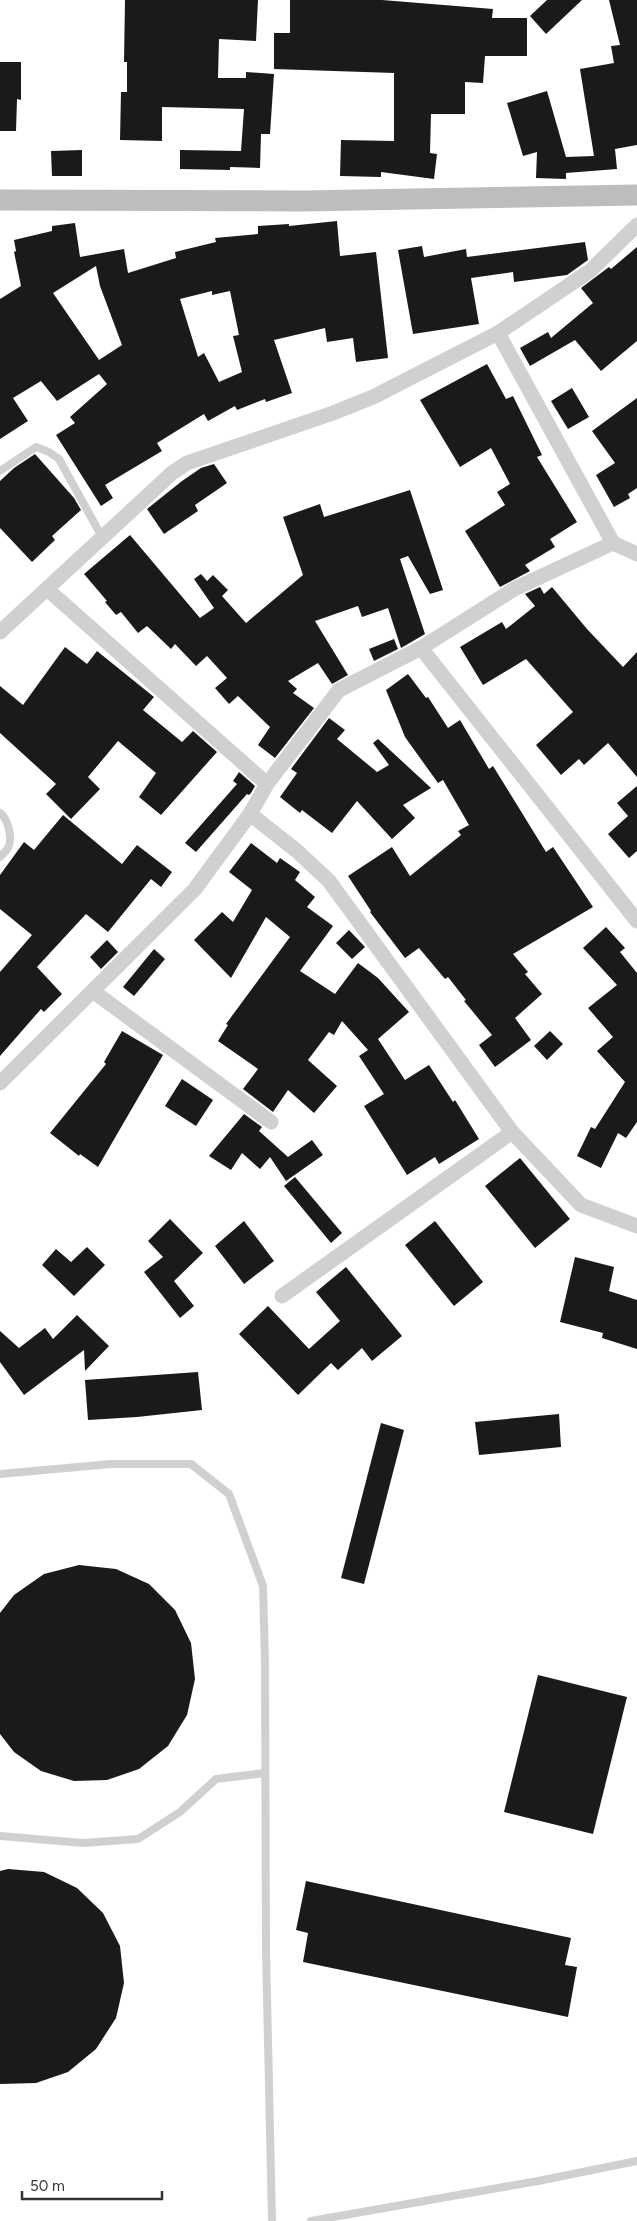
<svg xmlns="http://www.w3.org/2000/svg" width="637" height="2221" font-family="Figtree,sans-serif">
<rect width="100%" height="100%" fill="#fff"/>
<!-- building -->
<g fill="#1a1a1a" fill-rule="evenodd">
<polygon points="125,0 258,0 256,41 219,39 218,78 246,78 246,72 274,74 270,134 261,134 260,168 230,167 230,170 180,169 180,150 241,151 244,109 162,107 162,141 120,140 121,92 127,92 127,62 124,62"/>
<polygon points="290,0 382,0 493,9 492,18 527,18 527,56 485,56 483,83 465,82 465,114 431,114 430,153 437,154 434,179 381,172 381,177 340,176 341,140 394,141 394,73 274,69 274,33 290,33"/>
<polygon points="547,0 582,0 546,34 530,16"/>
<polygon points="609,0 637,0 637,145 615,149 617,169 566,173 566,179 536,178 537,152 523,156 507,103 547,91 566,157 594,156 580,69 614,63 611,46 620,45"/>
<polygon points="0,62 21,62 21,100 17,99 16,131 0,131"/>
<polygon points="82,150 82,176 52,176 51,151"/>
<path d="M337 221 340 256 376 252 388 358 356 362 353 338 327 342 325 328 274 340 292 393 266 402 265 399 237 410 235 406 208 421 204 414 157 443 162 451 105 485 113 498 101 506 56 435 75 423 70 417 107 384 99 374 57 401 41 381 13 398 28 421 0 439V299L21 286 14 252 16 251 14 240 52 231V226L75 223 80 257 124 249 128 273 176 258 175 252 216 242 215 238 258 234V226L289 224V226ZM96 266 100 286 122 345 99 360 53 293ZM212 291V295L230 291 239 335 233 336 242 372 219 382 204 353 198 357 180 299Z"/>
<polygon points="585,242 588,260 567,275 514,282 513,272 471,278 479,324 413,334 398,250 422,246 424,257 466,249 467,257"/>
<polygon points="637,247 637,341 601,371 575,340 530,366 520,348 548,332 551,338 593,303 581,288 609,267 611,269"/>
<polygon points="487,364 506,399 513,396 542,455 537,457 577,522 550,539 555,547 525,565 530,571 500,587 465,531 505,505 497,492 510,484 491,448 460,467 420,400"/>
<polygon points="572,388 589,417 568,429 551,401"/>
<polygon points="637,398 637,488 628,494 630,498 614,507 596,475 615,463 592,431"/>
<polygon points="35,454 74,498 81,510 52,536 55,540 32,562 0,528 0,481 14,468"/>
<polygon points="214,464 227,483 195,505 198,511 164,534 147,509 182,481 201,468"/>
<polygon points="410,490 443,590 430,594 408,556 400,559 425,634 401,648 388,608 362,617 358,606 315,621 348,675 332,684 318,663 288,681 297,689 293,693 314,708 275,758 258,745 270,727 238,696 229,704 215,688 227,678 207,656 196,666 175,644 171,649 147,626 138,633 121,612 116,615 105,602 107,601 84,574 130,535 200,618 214,608 194,579 201,574 207,581 213,575 228,590 222,596 246,623 303,575 283,517 320,504 324,517"/>
<polygon points="540,587 544,594 552,587 587,629 623,667 637,652 637,777 608,743 584,765 579,759 561,775 536,745 573,712 526,659 483,685 460,647 502,622 506,629 535,606 525,594"/>
<polygon points="394,639 398,649 374,661 369,649"/>
<polygon points="65,647 87,664 97,651 154,697 143,710 182,742 193,731 217,752 161,815 139,797 156,773 118,741 88,777 100,789 71,819 46,794 56,784 0,733 0,686 23,705"/>
<polygon points="408,674 426,698 428,697 448,728 460,720 489,769 493,766 546,852 553,847 593,907 513,954 528,972 525,974 542,994 515,1018 531,1040 495,1067 479,1045 492,1035 464,1001 466,1000 448,977 445,979 419,948 405,958 370,912 371,911 348,876 392,847 410,876 461,835 458,831 469,825 443,780 438,783 405,737 386,690"/>
<polygon points="329,718 345,730 337,739 377,772 389,765 373,743 378,739 431,788 403,805 415,818 392,839 357,801 332,833 302,810 300,813 280,797 297,773 291,769"/>
<polygon points="239,772 255,786 251,793 249,795 247,794 196,852 185,843 237,784 233,781"/>
<polygon points="637,786 637,851 629,858 608,834 628,816 617,803"/>
<polygon points="63,815 122,864 137,845 172,872 161,887 151,879 108,932 86,914 37,967 62,994 44,1012 41,1009 0,1056 0,972 32,935 0,909 0,875 24,842 34,850"/>
<polygon points="251,843 277,863 280,858 300,872 295,880 315,897 307,907 333,926 300,971 335,994 358,963 378,978 409,1012 378,1039 405,1080 429,1065 453,1102 455,1100 479,1139 439,1164 435,1157 407,1175 364,1106 384,1094 359,1056 368,1050 342,1021 334,1035 329,1032 308,1060 337,1086 314,1113 288,1090 273,1112 243,1089 258,1069 218,1041 228,1025 226,1024 290,937 266,917 231,978 194,940 222,912 233,922 252,890 229,872"/>
<polygon points="606,927 625,948 620,952 637,973 637,1122 626,1138 618,1133 601,1168 577,1156 591,1127 595,1129 625,1082 597,1051 613,1037 588,1008 617,985 583,948"/>
<polygon points="349,930 365,947 352,959 336,943"/>
<polygon points="107,940 118,952 101,969 90,957"/>
<polygon points="154,949 165,959 134,996 123,987"/>
<polygon points="122,1031 163,1055 98,1167 80,1154 79,1156 50,1133 106,1064 104,1062"/>
<polygon points="550,1031 563,1044 547,1060 534,1046"/>
<polygon points="182,1079 213,1100 196,1126 165,1106"/>
<polygon points="244,1114 262,1127 259,1131 288,1157 312,1140 323,1155 286,1181 270,1157 260,1169 242,1153 231,1170 209,1156"/>
<polygon points="520,1158 570,1219 535,1248 485,1186"/>
<polygon points="295,1177 342,1233 331,1243 284,1186"/>
<polygon points="170,1219 203,1253 174,1281 194,1306 180,1318 144,1272 163,1257 148,1241"/>
<polygon points="244,1221 274,1261 244,1284 215,1246"/>
<polygon points="435,1221 483,1282 454,1306 405,1245"/>
<polygon points="87,1247 105,1265 74,1296 42,1265 56,1249 71,1262"/>
<polygon points="575,1257 614,1267 609,1291 637,1300 637,1349 602,1338 603,1333 560,1322"/>
<polygon points="346,1267 402,1336 372,1361 362,1348 338,1370 331,1363 298,1395 239,1334 268,1306 309,1349 340,1321 316,1292"/>
<polygon points="77,1315 109,1346 85,1371 84,1350 24,1395 0,1362 0,1331 19,1348 45,1328 53,1339"/>
<polygon points="198,1372 202,1410 137,1417 88,1420 85,1380"/>
<polygon points="559,1414 561,1447 479,1455 475,1422"/>
<polygon points="381,1423 404,1430 364,1584 341,1578"/>
<polygon points="79,1565 116,1569 149,1584 175,1610 191,1643 195,1679 187,1715 168,1746 139,1769 107,1780 74,1781 41,1771 14,1752 0,1734 0,1613 14,1595 44,1574"/>
<polygon points="538,1675 627,1697 593,1834 504,1812"/>
<polygon points="8,1869 44,1872 77,1888 103,1913 120,1946 124,1983 116,2018 96,2049 68,2072 36,2083 0,2084 0,1871"/>
<polygon points="306,1881 571,1938 565,1965 577,1967 568,2017 303,1962 308,1933 296,1930"/>
</g>
<g fill="none" stroke-linecap="round" stroke-linejoin="round">
<!-- lane -->
<g stroke="#d0d0d0" stroke-width="8">
<polyline points="0,471 36,447 49,452 59,459 102,537"/>
<path d="M0 813C8 819 13 838 8 848 6 851 3 854 0 857"/>
<polyline points="0,1474 111,1464 191,1464 229,1494 263,1586 265,1662 266,1950 272,2221"/>
<polyline points="0,1836 83,1843 138,1839 180,1812 216,1779 265,1773"/>
<polyline points="311,2221 538,2181 637,2161"/>
</g>
<!-- street -->
<g stroke="#d0d0d0" stroke-width="15">
<polyline points="498,333 613,543 637,554"/>
<polyline points="47,589 267,784"/>
<polyline points="0,632 172,473 187,463 333,413 373,397 498,333 590,271 637,225"/>
<polyline points="421,648 637,921"/>
<polyline points="250,814 297,851 329,881 512,1132 581,1205 637,1226"/>
<polyline points="94,992 271,1122"/>
<polyline points="0,1083 195,889 250,814 267,784 339,690 421,648 514,589 613,543"/>
<polyline points="282,1296 512,1132"/>
</g>
<!-- secondary -->
<polyline stroke="#bdbdbd" stroke-width="21" points="0,200 304,201 637,195"/>
</g>
<!-- scale -->
<path d="M22 2191v8h140v-8" fill="none" stroke="#333333" stroke-width="2.5"/>
<text x="30" y="2191" font-size="15" fill="#333333" stroke="#ffffff" stroke-width="4" paint-order="stroke">50 m</text>
</svg>
